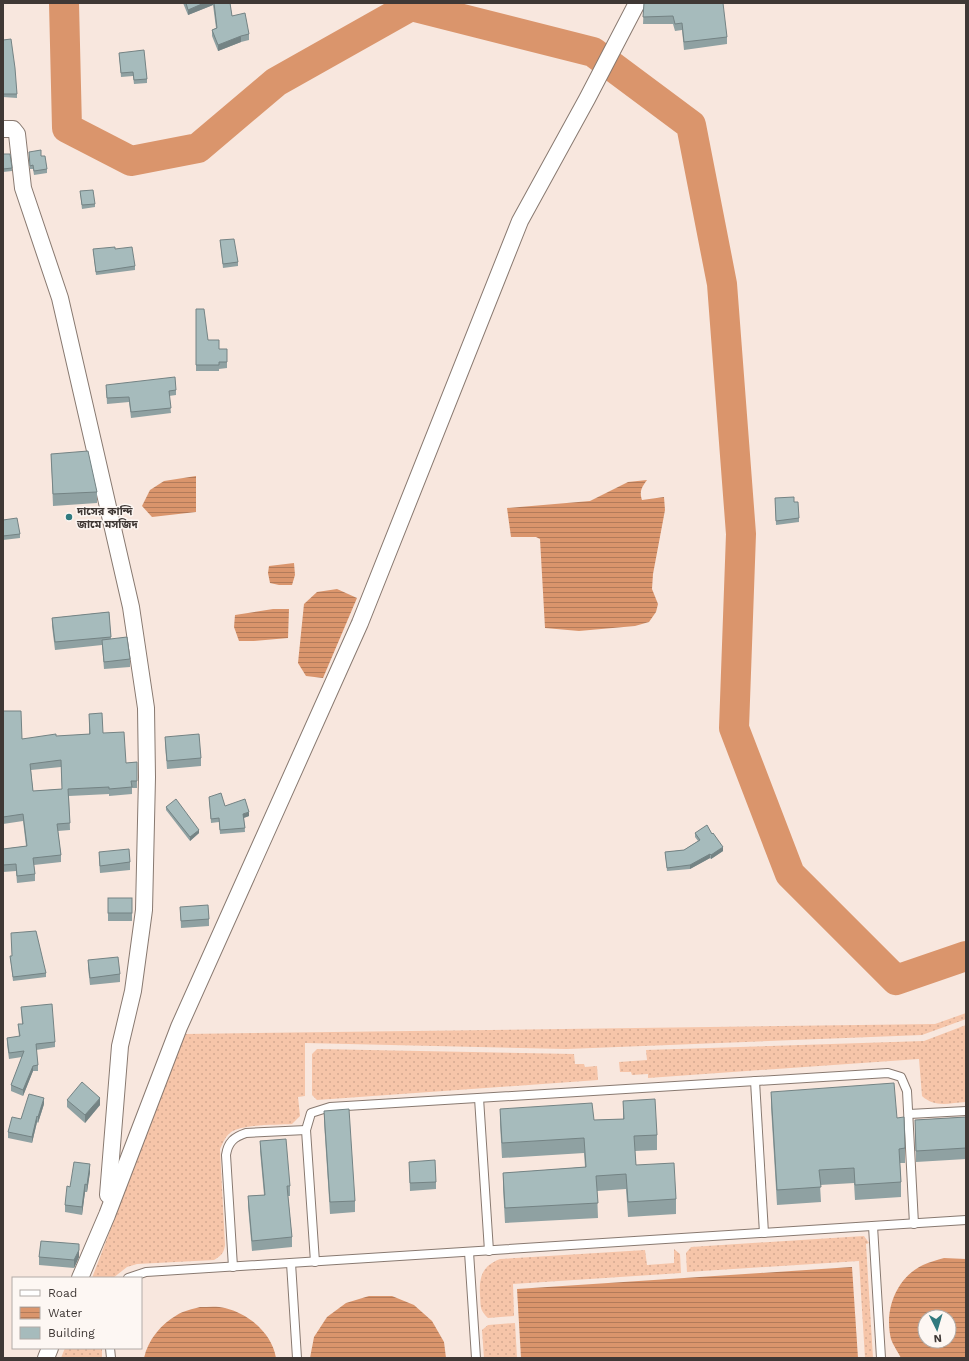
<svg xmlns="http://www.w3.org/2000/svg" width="969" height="1361" font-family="'Work Sans','Noto Sans Bengali',sans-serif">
<defs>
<pattern id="grass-dots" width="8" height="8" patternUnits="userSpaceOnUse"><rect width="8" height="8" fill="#f6c5a9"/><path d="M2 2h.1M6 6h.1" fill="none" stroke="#d4aa92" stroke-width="1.8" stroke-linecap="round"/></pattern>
<pattern id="water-rules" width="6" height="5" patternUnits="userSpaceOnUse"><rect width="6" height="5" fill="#da956c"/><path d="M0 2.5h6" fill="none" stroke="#b27b5a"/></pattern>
</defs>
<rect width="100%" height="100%" fill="#f8e7de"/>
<!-- grass -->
<g fill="url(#grass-dots)">
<path d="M966 1013V1019L922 1035 567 1049 305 1043V1096L298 1097 300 1116 292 1124C277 1125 240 1124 230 1133 225 1137 223 1143 220 1149L225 1245C224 1253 221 1256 214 1260L137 1264 127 1267 113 1278H92L185 1034 935 1024Z"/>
<path d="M966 1025V1102C949 1103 935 1108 922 1096L919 1059 648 1078V1074L632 1075 631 1072H620L619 1062 647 1060 646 1050 924 1041Z"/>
<polygon points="317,1049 574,1054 575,1064 584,1064 585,1067 597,1066 598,1080 317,1100 312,1095 312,1054"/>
<polygon points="864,1236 869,1243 866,1244 873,1358 865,1358 859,1261 687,1272 686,1253 691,1247"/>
<path d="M674 1249 680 1254 681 1273 513 1284 514 1316 488 1318C479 1309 481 1306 480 1295 479 1277 482 1266 500 1259L645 1250 647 1265 674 1263Z"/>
<polygon points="515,1323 517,1358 484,1358 482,1330 488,1325"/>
<polygon points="65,1348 102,1348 102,1358 61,1358"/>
</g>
<!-- water -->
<g fill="url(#water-rules)" fill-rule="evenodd">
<polygon points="196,476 196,512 152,517 142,506 150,490 164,481"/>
<path d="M647 480C642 487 639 491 642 500L664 497 665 510 653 574 652 589 658 604 656 612 649 622 635 626 579 631 545 628 540 539 536 537H511L507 508 590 501 628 482Z"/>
<polygon points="294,563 295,575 292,585 279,585 270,583 268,573 269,566"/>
<polygon points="337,589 357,598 323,678 306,676 298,663 304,604 317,592"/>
<polygon points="273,609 289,609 288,638 254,641 239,641 234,627 235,615"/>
<path d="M944 1258 966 1259V1358H901C898 1352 893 1345 891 1339 884 1310 896 1278 923 1265 929 1262 937 1260 944 1258ZM925 1317H949V1341H925Z"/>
<polygon points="852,1267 858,1358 521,1358 517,1289"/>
<polygon points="369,1296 392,1296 414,1305 432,1321 444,1342 446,1358 310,1358 314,1337 327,1317 346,1303"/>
<path d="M200 1307C208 1307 218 1306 225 1308 249 1314 272 1333 276 1358H144C148 1340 161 1324 177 1315 183 1311 193 1309 200 1307Z"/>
</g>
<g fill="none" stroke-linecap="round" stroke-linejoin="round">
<!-- river -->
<polyline stroke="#da956c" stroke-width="30" points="64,3 67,128 131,161 198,148 276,82 411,6 593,52 691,125 722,284 741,534 734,728 790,874 896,980 966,956"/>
<!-- service casing -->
<g stroke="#887970" stroke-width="10">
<g id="service">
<polyline points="755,1081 764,1233"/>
<polyline points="479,1098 489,1251"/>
<polyline points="909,1114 966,1111"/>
<polyline points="873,1226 881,1358"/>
<polyline points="469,1252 476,1358"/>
<polyline points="315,1262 306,1130 311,1113 330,1107 888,1073 901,1077 907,1091 914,1224"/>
<polyline points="291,1263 297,1358"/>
<path d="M233 1267 226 1155C228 1142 234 1137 246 1133L306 1130"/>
<polyline points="128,1278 146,1272 966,1220"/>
<polyline points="110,1348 111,1358"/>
</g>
</g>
<!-- minor casing -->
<g stroke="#887970" stroke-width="18">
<g id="minor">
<polyline points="3,129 13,129 17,134 23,188 60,298 131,607 146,708 147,777 144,910 133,991 120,1046 108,1195"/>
<polyline points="80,1278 107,1215 179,1027 360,623 520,221 587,99 637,3"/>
<polyline points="46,1358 50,1348"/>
</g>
</g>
<!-- service -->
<use href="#service" stroke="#fff" stroke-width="8"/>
<!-- minor -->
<use href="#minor" stroke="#fff" stroke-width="16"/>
</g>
<!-- wall -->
<g fill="#8fa1a2" fill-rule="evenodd">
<polygon points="183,3 230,3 232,16 249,34 249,40 241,42 218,51 212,36 212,30 216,28 213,5 188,15"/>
<polygon points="644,3 727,37 727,44 684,50 682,30 675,31 673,24 643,24"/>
<polygon points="3,40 17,94 17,98 3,97"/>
<polygon points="119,53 147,79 147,83 134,84 133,76 121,77"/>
<polygon points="29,152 41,156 47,169 47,173 34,175 33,169 30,169"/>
<polygon points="3,154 12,168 12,171 3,172"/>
<polygon points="80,191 95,204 95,207 82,209"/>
<polygon points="220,240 238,262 238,266 223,268"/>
<polygon points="93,249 115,249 135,266 135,270 96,275"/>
<polygon points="196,309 208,340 219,349 227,349 227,368 219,369 219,371 196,371"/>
<polygon points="106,385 176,390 176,395 169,396 171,413 131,418 129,402 107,404"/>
<polygon points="51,454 97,492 97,503 53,506"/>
<polygon points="775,498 794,502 799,518 799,522 776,525"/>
<polygon points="3,520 20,534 20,538 3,540"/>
<polygon points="109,612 111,639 130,659 130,667 104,669 102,645 55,650 52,626 52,618"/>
<path d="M3 711 22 739 89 734V714L126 763 137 762V788H132V794L109 796V794L69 796 70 830 58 831 61 855V862L34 865 35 874V881L17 883 16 871 3 872V849L26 846 23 821 3 824ZM61 767 62 789 33 791 31 770Z"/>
<polygon points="165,737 201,758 201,766 167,769 165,744"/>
<polygon points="209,797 225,806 249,816 244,818 245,832 220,834 219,822 211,823"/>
<polygon points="166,807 199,833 190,841 166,810"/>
<polygon points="695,833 723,851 711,859 710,858 690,869 667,871 665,852 684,850 698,841 695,837"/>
<polygon points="99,852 130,862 130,870 100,873 99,860"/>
<rect x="108" y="898" width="24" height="23"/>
<polygon points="180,907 209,919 209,926 181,928"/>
<polygon points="10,956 46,973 46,977 13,981"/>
<polygon points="88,960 120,974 120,982 90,985 88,968"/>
<polygon points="21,1007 55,1042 55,1047 36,1050 38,1065 38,1071 33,1071 23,1096 11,1091 11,1085 22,1057 9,1059 7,1044 7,1038 19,1037 18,1024 22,1024"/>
<polygon points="771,1092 897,1118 905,1148 905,1163 900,1163 901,1182 901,1197 855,1200 854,1183 820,1185 821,1202 777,1205 771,1107"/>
<polygon points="67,1100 100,1105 85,1123 67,1107"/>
<polygon points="623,1101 657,1135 657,1150 635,1151 636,1165 676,1199 676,1214 628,1217 626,1189 597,1191 598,1218 505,1223 503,1188 503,1173 585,1167 584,1153 502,1158 500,1124 500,1109 594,1120 623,1119"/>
<polygon points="44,1104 38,1123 37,1122 32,1143 8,1138 8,1132"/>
<polygon points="324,1111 355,1201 355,1212 330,1214 324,1122"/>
<polygon points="966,1117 966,1159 916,1162 915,1120"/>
<polygon points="260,1141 290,1186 290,1196 288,1196 292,1237 292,1247 252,1251 248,1206 248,1196 264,1195 260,1151"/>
<polygon points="409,1162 436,1182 436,1189 410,1191"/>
<polygon points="90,1172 87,1192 85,1192 82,1215 65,1212 65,1205 70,1187"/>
<polygon points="79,1252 79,1257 74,1268 39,1265 39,1257"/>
</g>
<!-- shaded-wall -->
<g fill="#748384">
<polygon points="204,3 213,3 213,5 188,15 188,10"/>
<polygon points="241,36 241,42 218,51 218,45"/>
<polygon points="249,812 249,816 243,818 243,814"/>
<polygon points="199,830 199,833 190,841 190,837"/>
<polygon points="723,847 723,851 711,859 711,855"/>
<polygon points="710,854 710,858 690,869 690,865"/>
<polygon points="33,1066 33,1071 23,1096 23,1090"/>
<polygon points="44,1098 44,1104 38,1123 38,1117"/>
<polygon points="100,1098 100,1105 85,1123 85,1115"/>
<polygon points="37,1116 37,1122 32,1143 32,1137"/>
<polygon points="90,1164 90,1172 87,1192 87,1185"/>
<polygon points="85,1184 85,1192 82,1215 82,1207"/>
<polygon points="79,1244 79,1257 74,1268 74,1260"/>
</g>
<!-- building -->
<g fill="#a6bbbc" stroke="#748384" fill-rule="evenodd">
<polygon points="186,3 204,3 188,10"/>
<polygon points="214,3 230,3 232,16 245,13 249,34 241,36 218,45 212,30 217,28"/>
<polygon points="644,3 723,3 727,37 684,42 682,23 675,24 673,16 643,17"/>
<polygon points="11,39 15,68 17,94 3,94 3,40"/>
<polygon points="144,50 147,79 134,80 133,72 121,73 119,53"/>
<polygon points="41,150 41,156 45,156 47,169 34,171 33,165 30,166 29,152"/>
<polygon points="3,154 10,154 12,168 3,169"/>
<polygon points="93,190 95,204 82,205 80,191"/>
<polygon points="234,239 238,262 223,264 220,240"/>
<polygon points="115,247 115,249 132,247 135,266 96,272 93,249"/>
<polygon points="196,309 204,309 208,340 219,340 219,349 227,349 227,362 219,362 219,365 196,365"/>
<polygon points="175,377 176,390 169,391 171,408 131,412 129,397 107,398 106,385"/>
<polygon points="88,451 97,492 53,494 51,454"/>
<polygon points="794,497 794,502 798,502 799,518 776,521 775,498"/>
<polygon points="17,518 20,534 3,536 3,520"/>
<polygon points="109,612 111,637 55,642 52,618"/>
<polygon points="127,637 130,659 104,662 102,640"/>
<path d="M3 711H21L22 739 56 734V736L90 734 89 714 102 713 103 733 124 732 126 763 137 762V781H131L132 787 109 789V787L68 789 70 823 57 824 61 855 33 858 35 874 17 876 16 864 3 865V849L27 846 23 814 3 817ZM61 760 62 789 33 791 30 764Z"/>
<polygon points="199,734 201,758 167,761 165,737"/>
<polygon points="221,793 225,806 245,799 249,812 243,814 245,828 220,830 219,818 211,819 209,797"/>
<polygon points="176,799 199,830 190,837 166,807"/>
<polygon points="707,825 712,834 713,833 723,847 711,855 710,854 690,865 667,868 665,852 684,850 700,840 695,833"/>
<polygon points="129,849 130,862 100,866 99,852"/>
<rect x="108" y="898" width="24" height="15"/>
<polygon points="208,905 209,919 181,921 180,907"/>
<polygon points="36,931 46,973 13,977 10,956 12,956 11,933"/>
<polygon points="118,957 120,974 90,978 88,960"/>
<polygon points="52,1004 55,1042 36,1044 38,1065 33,1066 23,1090 11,1085 24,1051 9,1053 7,1038 20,1036 18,1024 23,1024 21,1007"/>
<polygon points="82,1082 100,1098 85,1115 67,1100"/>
<polygon points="894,1083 897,1118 904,1117 905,1148 899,1149 901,1182 855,1185 854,1168 819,1170 821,1187 777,1190 771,1092"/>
<polygon points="29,1094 44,1098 38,1117 37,1116 32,1137 8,1132 12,1117 21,1119"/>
<polygon points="655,1099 657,1135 634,1136 636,1165 674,1163 676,1199 628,1202 626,1174 596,1176 598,1203 505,1208 503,1173 586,1167 584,1138 502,1143 500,1109 592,1103 594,1120 624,1119 623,1101"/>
<polygon points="349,1109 355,1201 330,1202 324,1111"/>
<polygon points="966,1117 966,1148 916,1151 915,1120"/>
<polygon points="286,1139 290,1186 287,1186 292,1237 252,1241 248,1196 265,1195 260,1141"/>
<polygon points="435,1160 436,1182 410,1183 409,1162"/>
<polygon points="74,1162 90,1164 87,1185 85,1184 82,1207 65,1205 67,1186 70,1187"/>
<polygon points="41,1241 79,1244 79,1250 74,1260 39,1257"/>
</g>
<!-- markers -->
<circle fill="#317a7f" stroke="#fdf7f3" stroke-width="1.5" cx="69" cy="517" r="4"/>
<g text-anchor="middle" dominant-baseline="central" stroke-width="3" stroke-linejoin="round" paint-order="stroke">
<!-- poi labels -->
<g font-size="11" font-weight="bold" fill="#3f3835" stroke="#fdf7f3" text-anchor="start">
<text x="77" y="511">দাসের কান্দি<tspan x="77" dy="13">জামে মসজিদ</tspan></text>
</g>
</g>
<!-- border -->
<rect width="969" height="1361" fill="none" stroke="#3f3835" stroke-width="8"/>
<!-- legend -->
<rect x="12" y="1277" width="130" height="72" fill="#fdf7f3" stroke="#b1aba7"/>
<rect x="20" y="1290" width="20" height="6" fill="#ffffff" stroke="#b1aba7"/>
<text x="48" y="1297" font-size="12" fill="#3f3835">Road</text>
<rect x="20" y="1307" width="20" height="12" fill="url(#water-rules)" stroke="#b1aba7"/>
<text x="48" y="1317" font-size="12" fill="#3f3835">Water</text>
<rect x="20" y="1327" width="20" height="12" fill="#a6bbbc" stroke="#b1aba7"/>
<text x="48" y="1337" font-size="12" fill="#3f3835">Building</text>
<!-- north arrow -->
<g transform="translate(937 1329) rotate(175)"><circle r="19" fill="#fdf7f3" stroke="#b1aba7"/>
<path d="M0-3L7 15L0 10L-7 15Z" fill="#317a7f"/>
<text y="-6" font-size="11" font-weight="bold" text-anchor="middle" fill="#3f3835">N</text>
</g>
</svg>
